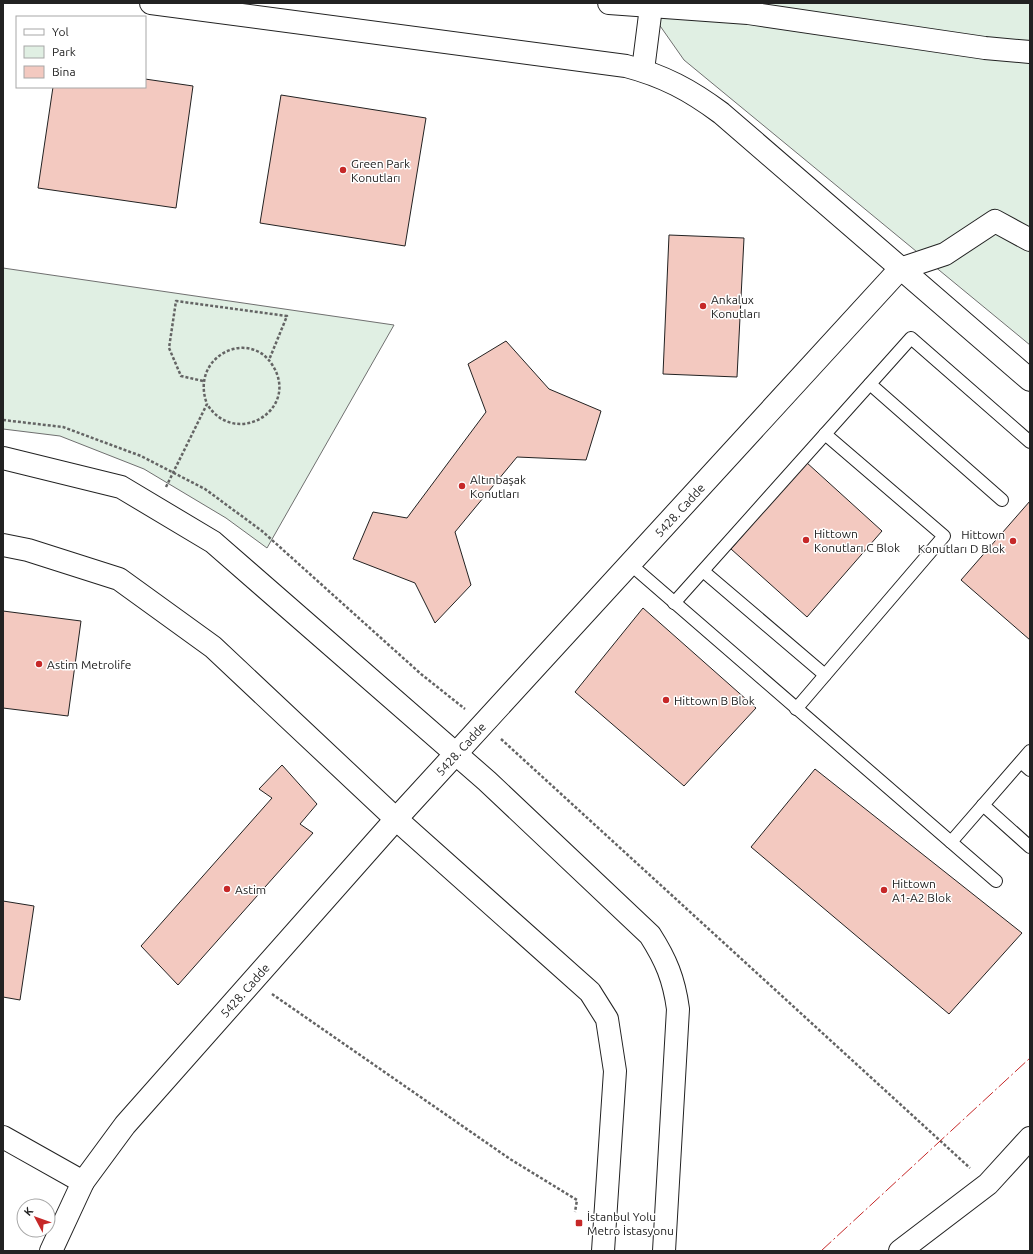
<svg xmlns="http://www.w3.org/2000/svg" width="1033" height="1254" font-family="Ubuntu,sans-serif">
<rect width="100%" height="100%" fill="#fff"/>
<!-- green -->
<g fill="#e0efe3" stroke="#6f6f6f">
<polygon points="644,3 1030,3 1030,345 684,60"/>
<polygon points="3,268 394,325 267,548 226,518 144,469 60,436 3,429"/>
</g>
<!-- building -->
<g fill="#f3c9c0" stroke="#222">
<polygon points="145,79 193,86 176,208 38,188 53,87 145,87"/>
<polygon points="281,95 426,118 405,246 260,223"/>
<polygon points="669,235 744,238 737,377 663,374"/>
<polygon points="506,341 549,389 601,411 586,460 517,457 455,532 471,585 435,623 415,583 353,559 373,512 407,518 486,412 468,364"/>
<polygon points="806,462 882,531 807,617 731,549"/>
<polygon points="1030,501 1030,640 961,580"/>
<polygon points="643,608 756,708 684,786 575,692"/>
<polygon points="3,611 81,621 68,716 3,708"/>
<polygon points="282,765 317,804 300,824 313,833 178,985 141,946 272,798 259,789"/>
<polygon points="815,769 1022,933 949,1014 751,847"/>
<polygon points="3,901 34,906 20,1000 3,997"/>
</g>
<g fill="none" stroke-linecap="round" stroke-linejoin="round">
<!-- service casing -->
<g stroke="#222" stroke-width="14">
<g id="service">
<polyline points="870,384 1002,500"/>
<polyline points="630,564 996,881"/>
<polyline points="703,571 825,675"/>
<polyline points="674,603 911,338 1030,442"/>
<polyline points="796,709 944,536 825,434"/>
<polyline points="1021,762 1030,770"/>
<polyline points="983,805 1030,847"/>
<polyline points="951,842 1030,751"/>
</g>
</g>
<!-- minor casing -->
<g stroke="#222" stroke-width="24">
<g id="minor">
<path d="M151 3 626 66C664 76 690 90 721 113L1030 380"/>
<polyline points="609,3 748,13 985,48 1030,52"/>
<polyline points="643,70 651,7 648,3"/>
<path d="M3 458 121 487 213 542 487 781 650 935C666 960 674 979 678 1009L664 1251"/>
<polyline points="3,545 28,550 119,579 213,647 396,819 590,992 607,1019 615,1071 603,1251"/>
<polyline points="3,1137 83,1182"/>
<path id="s1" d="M51 1251 83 1182 125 1125 396 819 900 269 945 254 995 221 1030 240"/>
<polyline points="900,1251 988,1184 1030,1138"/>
</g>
</g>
<!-- path -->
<g stroke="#646464" stroke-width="2.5" stroke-dasharray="3 2" stroke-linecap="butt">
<polyline points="203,381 181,376 169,348 176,301 287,316 269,360"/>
<polyline points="3,420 63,427 141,456 205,489 262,531 421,674 465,709"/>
<path d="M166 487 207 404C189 356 250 327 273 366 300 410 235 449 207 404"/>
<polyline points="501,739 970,1168"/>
<polyline points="272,994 510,1159 577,1200 575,1212"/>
</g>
<!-- service -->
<use href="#service" stroke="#fff" stroke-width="12"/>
<!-- minor -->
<use href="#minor" stroke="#fff" stroke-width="22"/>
<!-- power -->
<polyline stroke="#c62828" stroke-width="1" stroke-dasharray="14 3 2 3" stroke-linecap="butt" points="821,1251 1030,1058"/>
</g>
<!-- markers -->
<g fill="#c62828" stroke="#fff" stroke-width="1.5">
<circle cx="343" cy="170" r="4"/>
<circle cx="703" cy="306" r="4"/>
<circle cx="462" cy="486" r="4"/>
<circle cx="806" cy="540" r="4"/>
<circle cx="1013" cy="541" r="4"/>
<circle cx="39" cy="664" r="4"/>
<circle cx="666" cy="700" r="4"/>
<circle cx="227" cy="889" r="4"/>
<circle cx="884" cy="890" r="4"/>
<rect x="575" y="1219" width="8" height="8" rx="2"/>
</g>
<g text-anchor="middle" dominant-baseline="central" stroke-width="3" stroke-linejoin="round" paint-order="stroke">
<!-- poi labels -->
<g font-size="12" fill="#222" stroke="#fff" text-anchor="start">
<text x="351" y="163">Green Park<tspan x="351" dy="14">Konutları</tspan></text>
<text x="711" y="299">Ankalux<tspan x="711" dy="14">Konutları</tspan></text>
<text x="470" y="479">Altınbaşak<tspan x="470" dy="14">Konutları</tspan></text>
<text x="814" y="533">Hittown<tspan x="814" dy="14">Konutları C Blok</tspan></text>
<text x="1005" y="534" text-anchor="end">Hittown<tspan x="1005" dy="14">Konutları D Blok</tspan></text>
<text x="47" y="664">Astim Metrolife</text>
<text x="674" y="700">Hittown B Blok</text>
<text x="892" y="883">Hittown<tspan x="892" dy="14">A1-A2 Blok</tspan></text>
<text x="235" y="889">Astim</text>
<text x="587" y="1216">İstanbul Yolu<tspan x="587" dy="14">Metro İstasyonu</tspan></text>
</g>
<!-- street labels -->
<g font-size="12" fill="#222" stroke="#fff">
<text stroke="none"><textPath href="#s1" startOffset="975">5428. Cadde</textPath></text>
<text stroke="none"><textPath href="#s1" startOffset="651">5428. Cadde</textPath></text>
<text stroke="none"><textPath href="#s1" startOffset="327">5428. Cadde</textPath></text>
</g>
</g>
<!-- border -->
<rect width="1033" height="1254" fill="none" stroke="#222222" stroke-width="8"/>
<!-- legend -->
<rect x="16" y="16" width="130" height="72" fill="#ffffff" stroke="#a7a7a7"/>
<rect x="24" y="29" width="20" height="6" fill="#ffffff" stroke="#a7a7a7"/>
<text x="52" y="36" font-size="12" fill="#222222">Yol</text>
<rect x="24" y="46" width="20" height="12" fill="#e0efe3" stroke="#a7a7a7"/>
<text x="52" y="56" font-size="12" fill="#222222">Park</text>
<rect x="24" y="66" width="20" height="12" fill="#f3c9c0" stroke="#a7a7a7"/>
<text x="52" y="76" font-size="12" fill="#222222">Bina</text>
<!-- north arrow -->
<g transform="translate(36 1218) rotate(311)"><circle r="19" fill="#ffffff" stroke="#a7a7a7"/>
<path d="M0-3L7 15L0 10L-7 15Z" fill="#c62828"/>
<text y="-6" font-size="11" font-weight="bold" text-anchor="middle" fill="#222222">K</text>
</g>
</svg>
